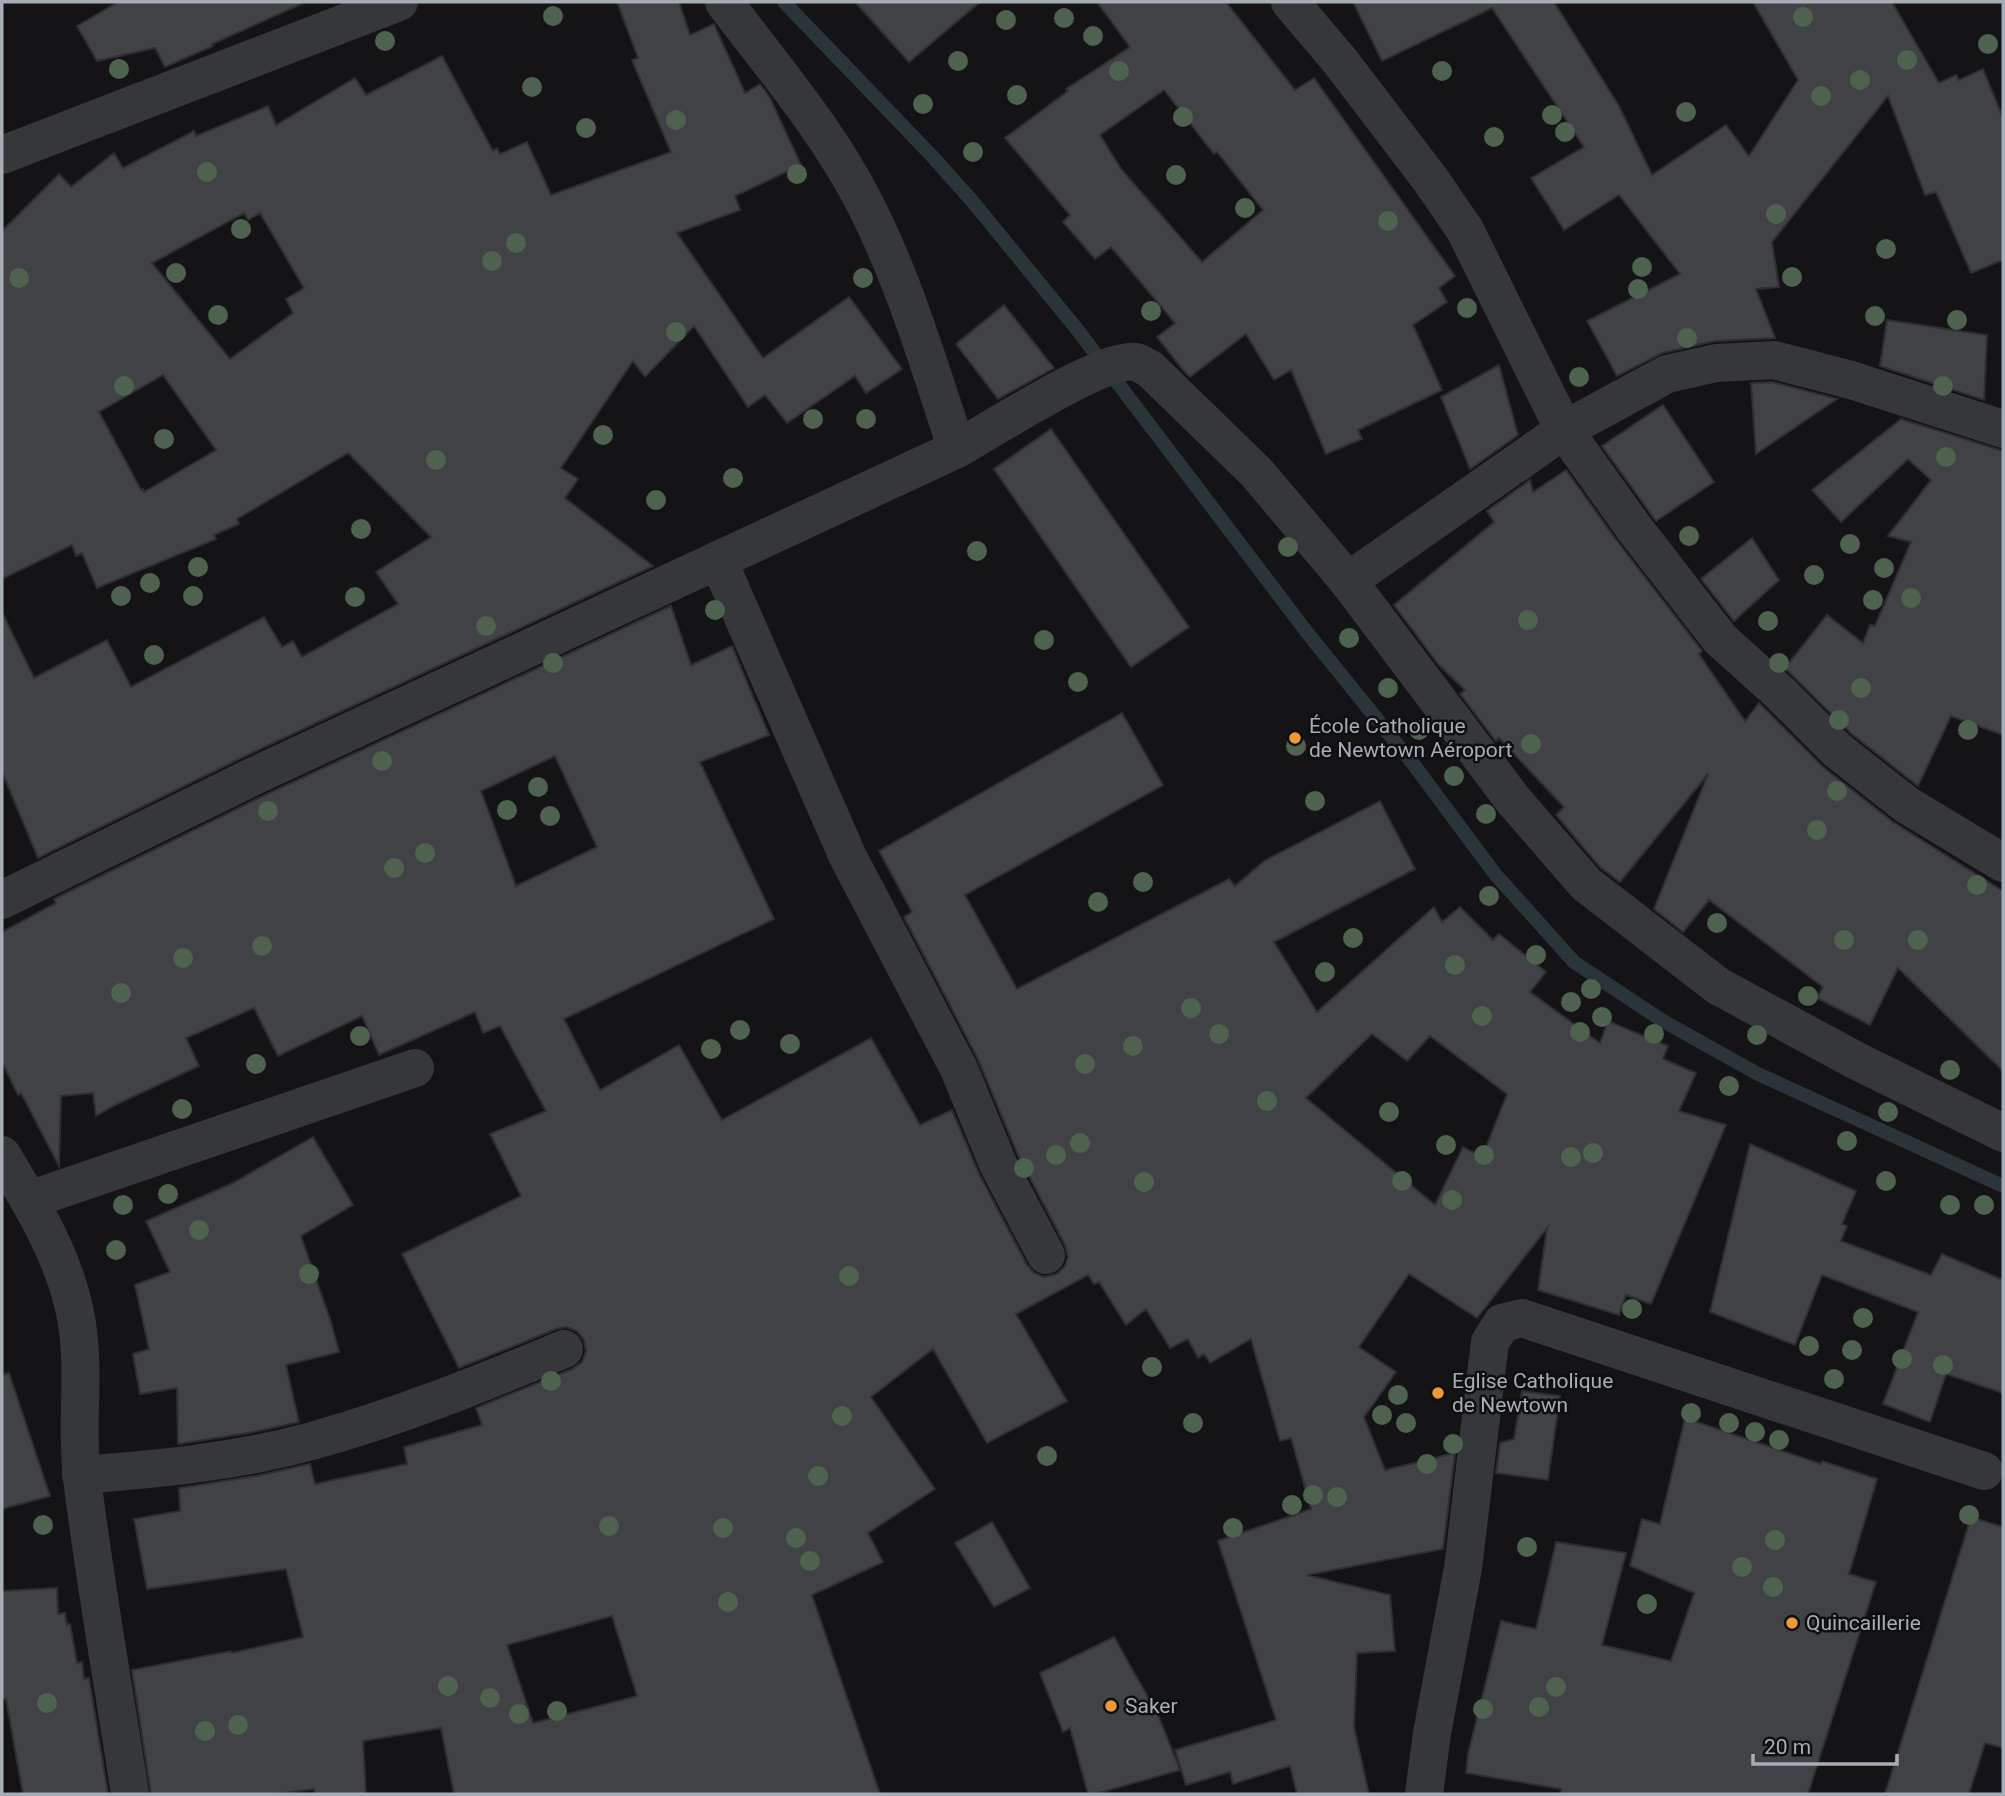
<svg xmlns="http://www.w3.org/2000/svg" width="2005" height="1796" font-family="Roboto,sans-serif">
<rect width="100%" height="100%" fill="#141416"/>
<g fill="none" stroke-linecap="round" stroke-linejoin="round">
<!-- stream -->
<polyline stroke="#2b3539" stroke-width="14" points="784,2 932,156 973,202 1076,328 1309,635 1414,765 1495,874 1574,962 1663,1021 1758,1074 2003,1186"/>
</g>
<!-- building -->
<g fill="#404246" stroke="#2e2f32" stroke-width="2" fill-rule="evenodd">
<polygon points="118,2 306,2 212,44 213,46 165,67 155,48 97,61 77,26"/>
<path d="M617 2H679L690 35 714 24 745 93 760 84 770 98 801 165 735 196 740 210 677 233 763 358 849 297 902 369 866 393 855 376 787 423 765 395 748 407 694 326 645 377 633 361 561 468 578 479 565 498 653 566 243 757 38 858 2 772V612L34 678 107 640 131 687 264 617 282 647 293 641 302 657 398 604 376 572 431 537 348 453 237 519 239 524 214 535 216 539 97 588 82 553 76 556 72 545 2 579V231L59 174 71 187 114 153 123 168 194 131 196 136 268 106 276 125 355 78 366 95 442 56 493 151 497 148 500 154 527 142 551 195 671 152 632 60 638 58ZM244 213 248 220 260 213 304 288 286 299 293 313 230 359 152 263ZM163 375 216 450 144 492 143 489 141 490 99 412Z"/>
<polygon points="855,2 980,2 909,62"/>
<path d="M1097 2H1226L1295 90 1314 78 1455 276 1439 288 1447 302 1413 325 1442 390 1358 430 1362 439 1326 454 1291 370 1274 380 1246 334 1190 377 1184 371 1157 337 1175 323 1111 247 1095 259 1063 222 1070 215 1005 138 1068 91 1066 89 1130 47ZM1164 90 1214 154 1217 152 1263 210 1202 262 1121 169 1100 135Z"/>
<polygon points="1353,2 1554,2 1619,106 1652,175 1726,125 1749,156 1798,80 1753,2 1892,2 1939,83 1956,75 1959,80 1983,69 2003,118 2003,260 1971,273 1936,192 1925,195 1888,96 1772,242 1779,287 1756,289 1775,338 1715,341 1662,353 1617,376 1587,321 1680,274 1619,195 1564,230 1531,178 1584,147 1492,8 1382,61"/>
<polygon points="1004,305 1054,368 998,399 956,344"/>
<polygon points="1887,320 1987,335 1984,400 1880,366"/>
<polygon points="1499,365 1518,435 1470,469 1441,397"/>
<polygon points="1772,382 1837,399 1756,454 1751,383"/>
<polygon points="1663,405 1714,482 1656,521 1602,446"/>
<polygon points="1901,419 2003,451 2003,735 1951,716 1918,786 1852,734 1785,668 1827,615 1863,643 1870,625 1875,626 1911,542 1888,536 1931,480 1908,459 1841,522 1812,490"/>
<polygon points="1051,429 1189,627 1131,667 994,469"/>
<polygon points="1566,470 1617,541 1702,651 1699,654 1745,721 1759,703 1823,767 1893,822 2003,891 2003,1071 1898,968 1870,1025 1817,998 1823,987 1709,900 1683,932 1654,909 1708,774 1620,882 1600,867 1556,815 1564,807 1499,738 1496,741 1460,694 1465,690 1439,665 1394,605 1494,522 1487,511 1530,480 1533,492"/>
<polygon points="1752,538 1779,580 1734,621 1701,579"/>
<path d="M671 606 691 665 732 646 769 735 700 762 774 919 564 1019 600 1090 679 1045 722 1120 871 1038 920 1125 952 1110 979 1174 1027 1265 1034 1273 1044 1277 1057 1274 1065 1266 1068 1257 1065 1245 1018 1155 978 1059 904 917 912 912 879 851 1122 713 1163 785 965 895 1017 989 1229 879 1235 886 1264 861 1380 801 1415 869 1274 942 1317 1012 1434 907 1442 922 1460 907 1493 940 1499 934 1546 972 1530 992 1600 1043 1608 1021 1668 1046 1663 1059 1696 1073 1679 1111 1726 1125 1651 1304 1626 1295 1619 1315 1538 1290 1547 1228 1477 1318 1409 1274 1359 1347 1396 1372 1364 1417 1385 1470 1455 1453 1443 1549 1307 1575 1390 1595 1395 1651 1357 1653 1354 1727 1369 1794H1297L1290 1766 1233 1784 1230 1772 1186 1785 1175 1750 1276 1720 1218 1541 1311 1509 1291 1438 1280 1441 1251 1339 1210 1363 1204 1354 1198 1358 1188 1339 1170 1348 1146 1309 1126 1325 1099 1282 1094 1284 1088 1275 1016 1314 1067 1401 987 1443 933 1349 871 1397 935 1489 868 1533 883 1562 812 1595 880 1794H454L441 1728 363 1741 366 1794H315L314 1789 276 1794H151L132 1670 231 1651 232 1653 303 1637 286 1569 147 1589 134 1519 180 1511 179 1488 256 1476 310 1464 315 1484 407 1464 404 1447 482 1425 476 1408 572 1369 582 1362 586 1351 584 1340 577 1331 566 1327 556 1329 459 1368 402 1254 521 1196 490 1134 546 1111 500 1026 483 1033 475 1012 379 1055 362 1016 278 1056 254 1008 186 1038 199 1066 115 1105 96 1116 93 1093 61 1096 59 1166 21 1093 18 1095 2 1062V932L56 903 54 899 261 797ZM555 756 597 847 516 886 481 791ZM1372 1034 1407 1061 1430 1036 1507 1094 1482 1157 1463 1147 1435 1205 1306 1098ZM612 1616 637 1696 533 1723 507 1645Z"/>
<polygon points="313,1137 353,1205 301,1236 331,1322 339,1352 286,1365 299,1422 248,1433 178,1444 177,1388 140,1394 133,1354 149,1349 135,1285 170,1272 146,1221 233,1183"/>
<polygon points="1750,1144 1856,1191 1842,1224 1847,1226 1841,1241 1931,1275 1942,1254 2003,1280 2003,1393 1946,1374 1930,1422 1883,1404 1918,1312 1822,1275 1795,1345 1710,1312"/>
<polygon points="9,1373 50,1496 2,1509 2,1375"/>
<polygon points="1522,1391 1560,1396 1548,1480 1496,1473 1500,1443 1514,1439"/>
<polygon points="1685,1418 1821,1464 1822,1461 1877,1479 1849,1574 1876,1582 1808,1794 1560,1794 1561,1789 1466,1773 1468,1754 1501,1621 1536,1629 1556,1542 1626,1553 1602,1645 1671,1661 1694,1593 1630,1566 1642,1519 1660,1524"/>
<polygon points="1971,1517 2003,1527 2003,1748 1985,1743 1969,1794 1885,1794"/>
<polygon points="992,1522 1030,1588 994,1607 955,1543"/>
<polygon points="57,1588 58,1614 65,1613 67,1625 70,1624 77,1663 82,1662 84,1679 89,1678 108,1794 23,1794 6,1699 2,1699 2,1591"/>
<polygon points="1114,1637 1158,1715 1180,1770 1095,1794 1088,1794 1070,1728 1063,1732 1040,1673"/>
</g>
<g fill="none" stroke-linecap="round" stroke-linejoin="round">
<!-- street -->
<g stroke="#35373b" stroke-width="38">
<path d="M724 2C773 67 828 131 865 204 905 282 929 366 957 449"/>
<polyline points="1290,2 1340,61 1430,179 1465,230 1564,430 1634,528 1720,639 1780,693 1837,750 1907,805 2003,863"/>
<polyline points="2,155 399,2"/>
<polyline points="718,560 848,857 959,1069 998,1164 1046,1255"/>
<polyline points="1348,581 1564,430 1667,374 1716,363 1774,360 1851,380 2003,429"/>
<path d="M2 900 252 777 957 449C989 431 1105 356 1136 362 1140 363 1146 367 1150 369L1257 473 1348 581 1514 801 1586 884 1718 986 1855 1060 2003 1133"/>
<path d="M2 1155C31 1203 62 1253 74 1308 87 1363 75 1423 82 1478 95 1584 114 1689 130 1794"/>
<polyline points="29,1200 415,1068"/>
<path d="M81 1475C158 1469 234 1462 308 1442 396 1418 480 1384 564 1349"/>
<polyline points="1424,1794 1432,1733 1463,1568 1490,1342 1502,1323 1522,1318 1984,1471"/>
</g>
</g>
<!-- trees -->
<g fill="#4f624f">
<circle cx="553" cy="16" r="10"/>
<circle cx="1803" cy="17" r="10"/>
<circle cx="1064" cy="18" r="10"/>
<circle cx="1006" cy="20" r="10"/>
<circle cx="1093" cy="36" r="10"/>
<circle cx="385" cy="41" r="10"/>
<circle cx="1988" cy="44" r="10"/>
<circle cx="1907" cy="60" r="10"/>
<circle cx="958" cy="61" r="10"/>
<circle cx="119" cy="69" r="10"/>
<circle cx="1119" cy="71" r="10"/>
<circle cx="1442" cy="71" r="10"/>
<circle cx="1860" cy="80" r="10"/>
<circle cx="532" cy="87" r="10"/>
<circle cx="1017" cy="95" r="10"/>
<circle cx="1821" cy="96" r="10"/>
<circle cx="923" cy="104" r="10"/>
<circle cx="1686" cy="112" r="10"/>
<circle cx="1552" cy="115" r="10"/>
<circle cx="1183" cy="117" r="10"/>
<circle cx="676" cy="120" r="10"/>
<circle cx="586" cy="128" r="10"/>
<circle cx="1565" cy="132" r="10"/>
<circle cx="1494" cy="137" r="10"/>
<circle cx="973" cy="152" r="10"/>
<circle cx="207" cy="172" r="10"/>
<circle cx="797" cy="174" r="10"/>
<circle cx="1176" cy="175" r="10"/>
<circle cx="1245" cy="208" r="10"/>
<circle cx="1776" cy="214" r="10"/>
<circle cx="1388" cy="221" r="10"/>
<circle cx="241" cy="229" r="10"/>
<circle cx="516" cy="243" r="10"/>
<circle cx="1886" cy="249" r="10"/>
<circle cx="492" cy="261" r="10"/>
<circle cx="1642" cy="267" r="10"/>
<circle cx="176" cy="273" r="10"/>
<circle cx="1792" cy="277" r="10"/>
<circle cx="19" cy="278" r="10"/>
<circle cx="863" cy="278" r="10"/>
<circle cx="1638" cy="289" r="10"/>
<circle cx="1467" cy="308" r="10"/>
<circle cx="1151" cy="311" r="10"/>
<circle cx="218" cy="315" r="10"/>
<circle cx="1875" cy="316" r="10"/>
<circle cx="1957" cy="320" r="10"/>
<circle cx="676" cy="332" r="10"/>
<circle cx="1687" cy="338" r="10"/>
<circle cx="1579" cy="377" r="10"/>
<circle cx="124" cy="386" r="10"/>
<circle cx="1943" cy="386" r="10"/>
<circle cx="813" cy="419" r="10"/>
<circle cx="866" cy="419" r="10"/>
<circle cx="603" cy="435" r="10"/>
<circle cx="164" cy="439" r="10"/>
<circle cx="1946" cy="457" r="10"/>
<circle cx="436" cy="460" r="10"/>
<circle cx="733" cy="478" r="10"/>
<circle cx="656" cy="500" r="10"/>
<circle cx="361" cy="529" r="10"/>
<circle cx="1689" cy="536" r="10"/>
<circle cx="1850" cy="544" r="10"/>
<circle cx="1288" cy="547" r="10"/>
<circle cx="977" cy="551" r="10"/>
<circle cx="198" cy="567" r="10"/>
<circle cx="1884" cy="568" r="10"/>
<circle cx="1814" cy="575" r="10"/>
<circle cx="150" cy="583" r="10"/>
<circle cx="121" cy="596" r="10"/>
<circle cx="193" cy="596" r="10"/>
<circle cx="355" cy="597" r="10"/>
<circle cx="1911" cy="598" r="10"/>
<circle cx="1873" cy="600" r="10"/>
<circle cx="715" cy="610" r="10"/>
<circle cx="1528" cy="620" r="10"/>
<circle cx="1768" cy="621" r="10"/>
<circle cx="486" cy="626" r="10"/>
<circle cx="1349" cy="638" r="10"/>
<circle cx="1044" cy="640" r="10"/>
<circle cx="154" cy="655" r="10"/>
<circle cx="553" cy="663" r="10"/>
<circle cx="1779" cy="663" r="10"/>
<circle cx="1078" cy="682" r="10"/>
<circle cx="1388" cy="688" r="10"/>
<circle cx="1861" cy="688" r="10"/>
<circle cx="1839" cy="720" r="10"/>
<circle cx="1419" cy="730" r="10"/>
<circle cx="1968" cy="730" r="10"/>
<circle cx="1531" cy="744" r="10"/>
<circle cx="1296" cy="746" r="10"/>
<circle cx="382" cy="761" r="10"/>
<circle cx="1454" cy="776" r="10"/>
<circle cx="538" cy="787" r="10"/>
<circle cx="1837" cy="791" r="10"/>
<circle cx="1315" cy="801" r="10"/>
<circle cx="507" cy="810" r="10"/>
<circle cx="268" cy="811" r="10"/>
<circle cx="1486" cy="814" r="10"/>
<circle cx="550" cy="816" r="10"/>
<circle cx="1817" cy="830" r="10"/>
<circle cx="425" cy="853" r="10"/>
<circle cx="394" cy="868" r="10"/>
<circle cx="1143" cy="882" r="10"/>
<circle cx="1977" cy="885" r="10"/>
<circle cx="1489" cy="896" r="10"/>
<circle cx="1098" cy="902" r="10"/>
<circle cx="1717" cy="923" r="10"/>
<circle cx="1353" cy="938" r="10"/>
<circle cx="1844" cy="940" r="10"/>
<circle cx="1918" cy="940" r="10"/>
<circle cx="262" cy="946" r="10"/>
<circle cx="1536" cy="955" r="10"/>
<circle cx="183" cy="958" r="10"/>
<circle cx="1455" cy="965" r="10"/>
<circle cx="1325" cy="972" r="10"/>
<circle cx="1591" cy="989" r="10"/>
<circle cx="121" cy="993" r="10"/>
<circle cx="1808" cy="996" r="10"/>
<circle cx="1571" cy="1002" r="10"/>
<circle cx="1191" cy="1008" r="10"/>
<circle cx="1482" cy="1016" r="10"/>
<circle cx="1602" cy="1017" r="10"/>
<circle cx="740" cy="1030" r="10"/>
<circle cx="1580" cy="1032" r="10"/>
<circle cx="1219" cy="1034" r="10"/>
<circle cx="1654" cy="1034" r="10"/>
<circle cx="1757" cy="1035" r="10"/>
<circle cx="360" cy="1036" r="10"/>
<circle cx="790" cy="1044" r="10"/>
<circle cx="1133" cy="1046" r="10"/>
<circle cx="711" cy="1049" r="10"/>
<circle cx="256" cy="1064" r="10"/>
<circle cx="1085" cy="1064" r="10"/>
<circle cx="1950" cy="1070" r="10"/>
<circle cx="1729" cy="1086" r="10"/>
<circle cx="1267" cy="1101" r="10"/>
<circle cx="182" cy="1109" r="10"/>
<circle cx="1389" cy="1112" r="10"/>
<circle cx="1888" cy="1112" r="10"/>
<circle cx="1847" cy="1141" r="10"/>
<circle cx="1080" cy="1143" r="10"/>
<circle cx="1446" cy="1145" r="10"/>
<circle cx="1593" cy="1153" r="10"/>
<circle cx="1056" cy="1155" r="10"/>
<circle cx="1484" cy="1155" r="10"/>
<circle cx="1571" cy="1157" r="10"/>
<circle cx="1024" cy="1168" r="10"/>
<circle cx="1402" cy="1181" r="10"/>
<circle cx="1886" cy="1181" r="10"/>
<circle cx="1144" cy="1182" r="10"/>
<circle cx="168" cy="1194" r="10"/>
<circle cx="1452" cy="1200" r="10"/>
<circle cx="123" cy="1205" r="10"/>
<circle cx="1950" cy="1205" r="10"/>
<circle cx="1984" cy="1205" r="10"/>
<circle cx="199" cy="1230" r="10"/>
<circle cx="116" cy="1250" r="10"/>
<circle cx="309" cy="1274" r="10"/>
<circle cx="849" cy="1276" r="10"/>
<circle cx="1632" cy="1309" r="10"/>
<circle cx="1863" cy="1318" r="10"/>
<circle cx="1809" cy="1346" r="10"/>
<circle cx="1852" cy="1350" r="10"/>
<circle cx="1902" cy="1359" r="10"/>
<circle cx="1943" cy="1365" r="10"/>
<circle cx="1152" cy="1367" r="10"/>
<circle cx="1834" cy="1379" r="10"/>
<circle cx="551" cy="1381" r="10"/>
<circle cx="1398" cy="1395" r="10"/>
<circle cx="1691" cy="1413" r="10"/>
<circle cx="1382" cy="1415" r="10"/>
<circle cx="842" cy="1416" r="10"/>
<circle cx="1193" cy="1423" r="10"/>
<circle cx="1406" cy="1423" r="10"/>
<circle cx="1729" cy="1423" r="10"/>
<circle cx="1755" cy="1432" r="10"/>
<circle cx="1779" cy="1440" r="10"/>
<circle cx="1453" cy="1444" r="10"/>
<circle cx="1047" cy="1456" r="10"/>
<circle cx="1427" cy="1464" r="10"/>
<circle cx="818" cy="1476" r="10"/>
<circle cx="1313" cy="1495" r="10"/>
<circle cx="1337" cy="1497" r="10"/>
<circle cx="1292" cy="1505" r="10"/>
<circle cx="1969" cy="1515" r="10"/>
<circle cx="43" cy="1525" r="10"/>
<circle cx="609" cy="1526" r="10"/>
<circle cx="723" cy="1528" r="10"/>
<circle cx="1233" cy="1528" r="10"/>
<circle cx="796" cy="1538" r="10"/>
<circle cx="1775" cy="1540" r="10"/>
<circle cx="1527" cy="1547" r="10"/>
<circle cx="810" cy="1561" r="10"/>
<circle cx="1742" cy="1567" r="10"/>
<circle cx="1773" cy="1587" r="10"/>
<circle cx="728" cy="1602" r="10"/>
<circle cx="1647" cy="1604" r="10"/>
<circle cx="448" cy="1686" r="10"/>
<circle cx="1556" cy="1687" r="10"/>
<circle cx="490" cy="1698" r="10"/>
<circle cx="47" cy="1703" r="10"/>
<circle cx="1539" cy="1707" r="10"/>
<circle cx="1483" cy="1709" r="10"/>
<circle cx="557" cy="1711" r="10"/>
<circle cx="519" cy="1714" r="10"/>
<circle cx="238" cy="1725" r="10"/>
<circle cx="205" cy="1731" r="10"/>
</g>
<!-- markers -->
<g fill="#ee9a34" stroke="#0f0f11" stroke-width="2.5">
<circle cx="1295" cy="738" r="7"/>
<circle cx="1438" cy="1393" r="7"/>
<circle cx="1792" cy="1623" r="7"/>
<circle cx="1111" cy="1706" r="7"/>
</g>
<g text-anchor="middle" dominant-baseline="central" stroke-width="5" stroke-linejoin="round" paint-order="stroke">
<!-- poi labels -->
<g font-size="21" fill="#a6adb6" stroke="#0f0f11" text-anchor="start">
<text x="1309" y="726">École Catholique<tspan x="1309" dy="24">de Newtown Aéroport</tspan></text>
<text x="1452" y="1381">Eglise Catholique<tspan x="1452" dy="24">de Newtown</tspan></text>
<text x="1806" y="1623">Quincaillerie</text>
<text x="1125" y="1706">Saker</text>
</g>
</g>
<!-- border -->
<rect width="2005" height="1796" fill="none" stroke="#a6adb6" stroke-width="7"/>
<!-- scale -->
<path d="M1753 1754v10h144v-10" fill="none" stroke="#a6adb6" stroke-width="3.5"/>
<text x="1764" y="1754" font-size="21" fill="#a6adb6" stroke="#0f0f11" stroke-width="5" paint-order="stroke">20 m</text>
</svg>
